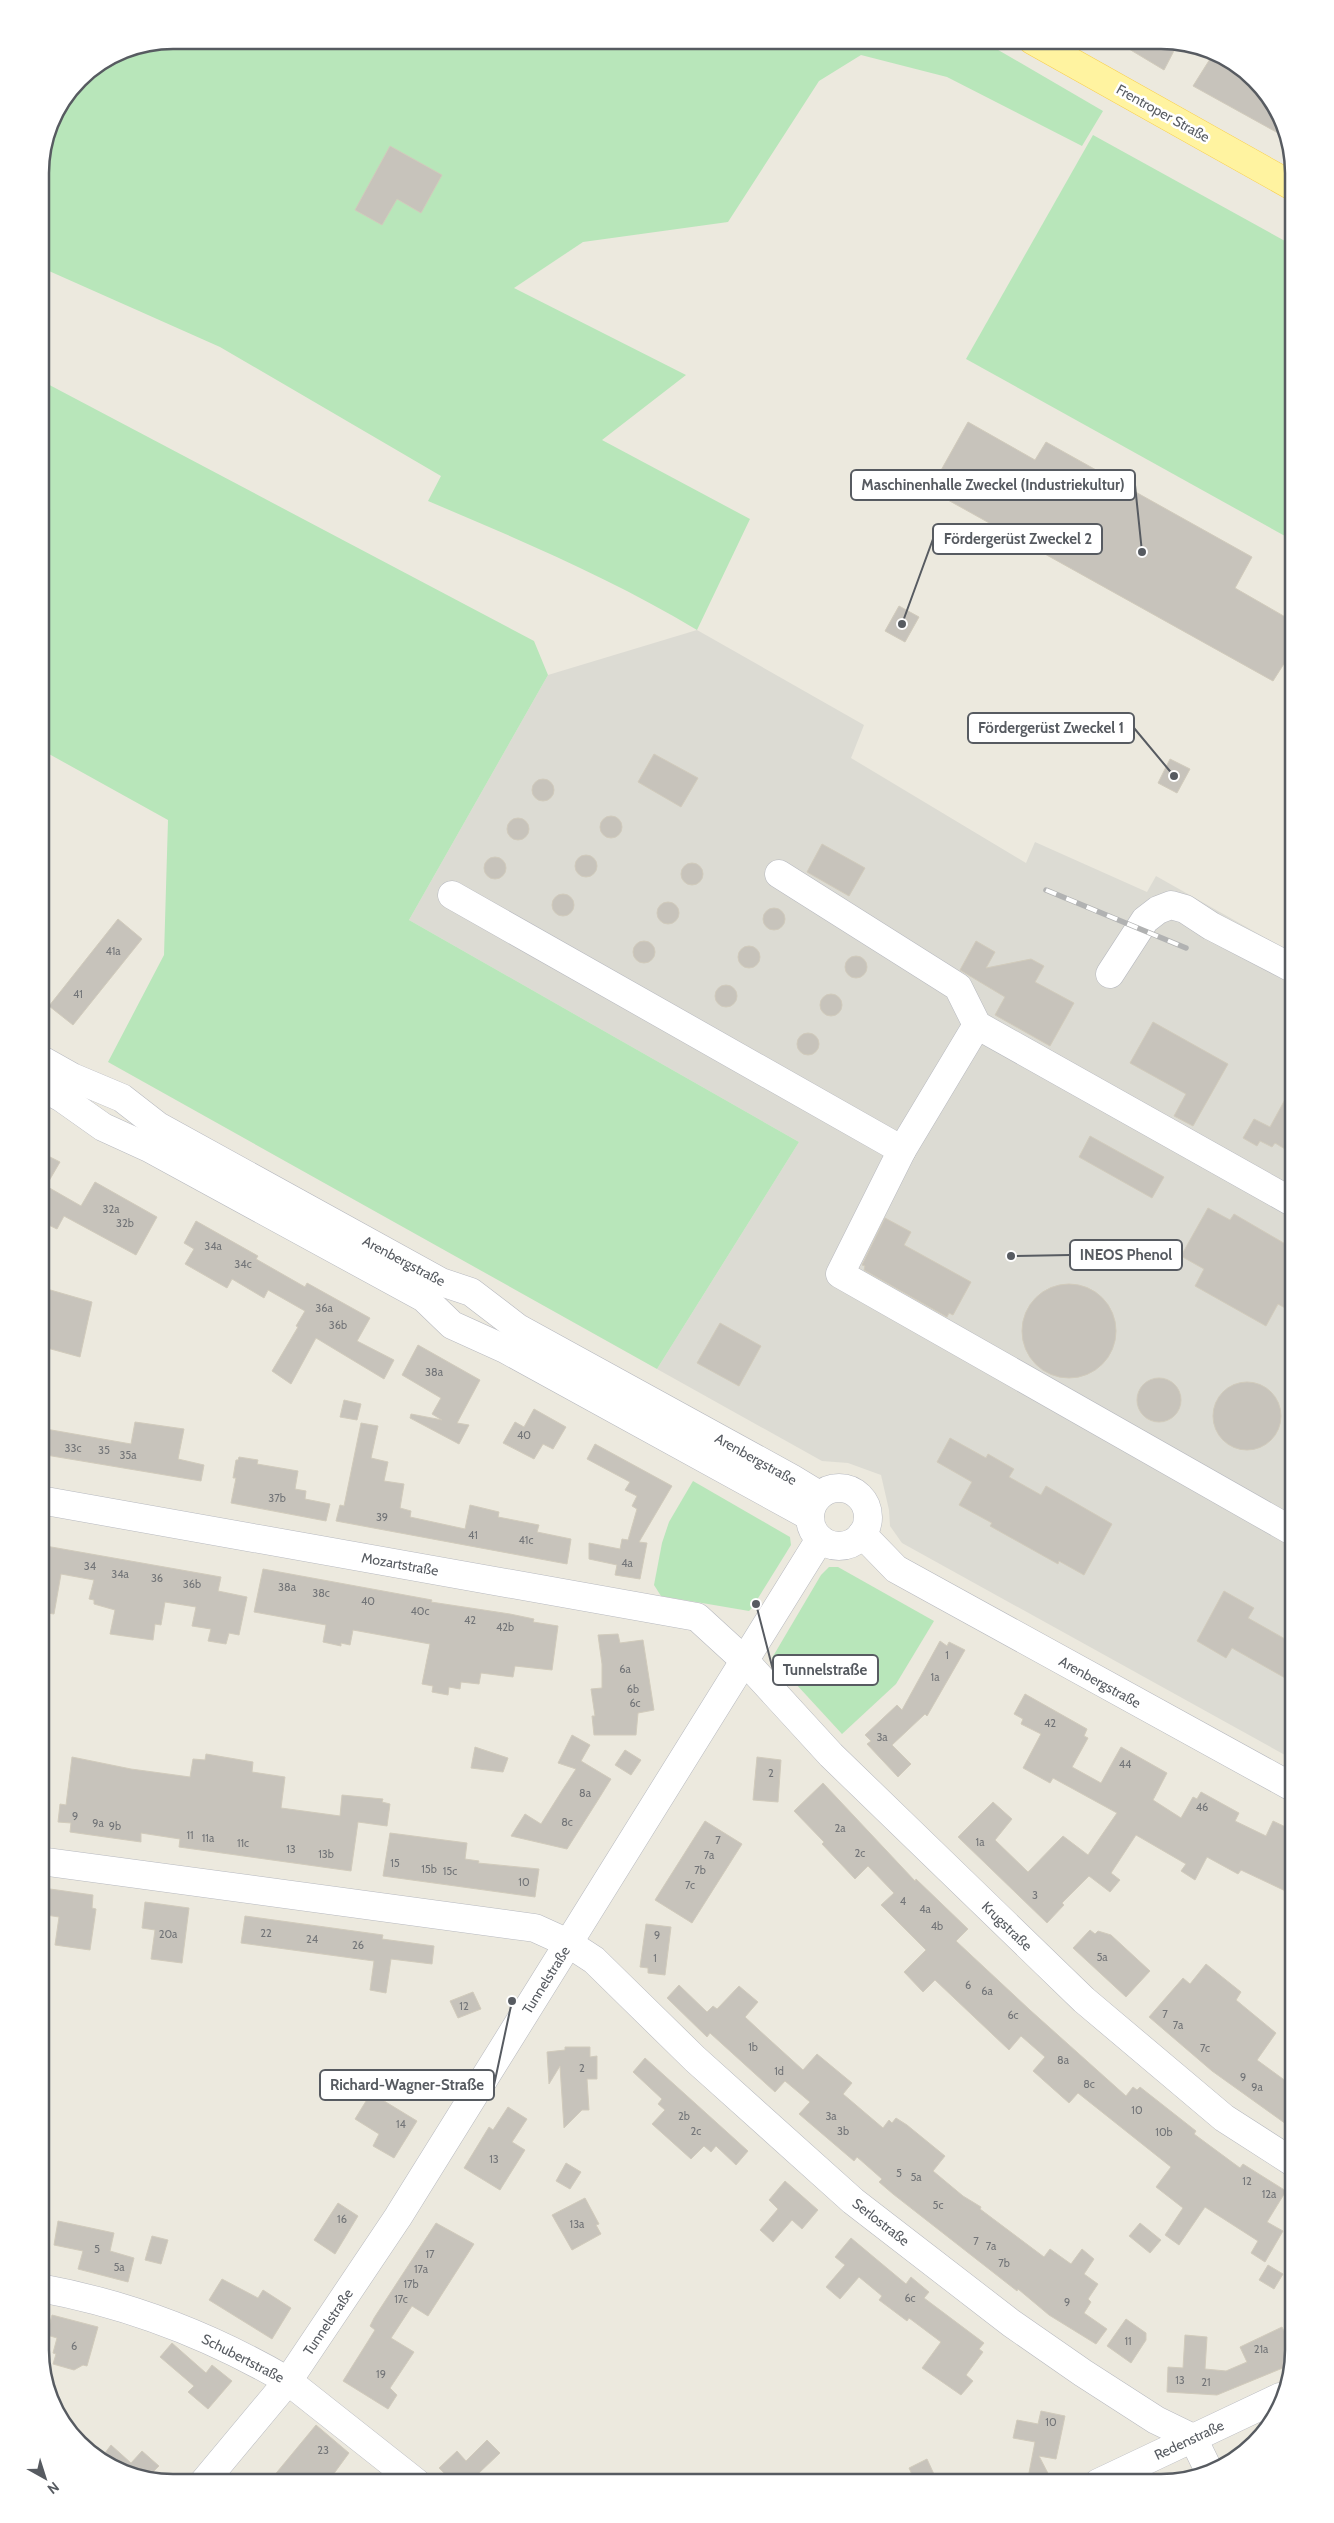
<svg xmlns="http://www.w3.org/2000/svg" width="1334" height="2523" font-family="Cabin,sans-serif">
<rect width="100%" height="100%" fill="#ece9de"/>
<!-- industrial -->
<polygon fill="#dcdbd3" points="697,630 864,725 851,758 1026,863 1035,842 1147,892 1156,876 1294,954 1294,1760 902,1543 890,1526 889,1510 881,1475 848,1463 822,1461 657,1369 799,1142 409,920 548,675"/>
<!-- green -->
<g fill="#b8e6ba">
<path d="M172 40H981L1103 111 1082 146 947 77 861 55 819 81 728 222 583 242 514 288 686 375 602 440 750 519 697 630C611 578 520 540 428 501L441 476 220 347 40 267V164L50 121 79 79 122 50Z"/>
<polygon points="1093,135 1294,246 1294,541 966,359"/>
<polygon points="40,380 534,641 548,675 409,920 799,1142 657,1369 108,1062 164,955 168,820 40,749"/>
<polygon points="693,1481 790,1537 791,1545 752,1608 749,1611 661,1596 654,1585 662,1543 669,1522"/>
<polygon points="829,1567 838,1567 934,1621 896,1684 842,1734 772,1658 821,1575"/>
</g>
<!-- building -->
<g fill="#c7c3bb" stroke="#d1cbbc">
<polygon points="1114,40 1171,40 1178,43 1164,70"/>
<polygon points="1210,59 1256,85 1284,121 1287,138 1193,86"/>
<polygon points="390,146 442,175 421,213 397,199 382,225 355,210"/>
<polygon points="968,422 1035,460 1046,442 1252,557 1235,588 1294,622 1294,648 1273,681 930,490"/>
<polygon points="899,606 919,617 905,642 885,631"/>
<polygon points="654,754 698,778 681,807 638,782"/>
<polygon points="1170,759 1190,769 1177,793 1158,783"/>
<circle cx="543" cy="790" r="11"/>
<circle cx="611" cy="827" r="11"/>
<circle cx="518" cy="829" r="11"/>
<polygon points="822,844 865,868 849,896 807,872"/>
<circle cx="586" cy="866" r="11"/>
<circle cx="495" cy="868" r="11"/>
<circle cx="692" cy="874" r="11"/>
<circle cx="563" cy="905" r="11"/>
<circle cx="668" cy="913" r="11"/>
<circle cx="774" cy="919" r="11"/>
<polygon points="118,919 142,939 73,1025 49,1006"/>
<polygon points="976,941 995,952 986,968 1031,959 1044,966 1035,982 1074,1003 1050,1046 995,1015 1005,997 960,970"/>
<circle cx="644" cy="952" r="11"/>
<circle cx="749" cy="957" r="11"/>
<circle cx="856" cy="967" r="11"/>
<circle cx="726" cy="996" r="11"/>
<circle cx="831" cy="1005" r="11"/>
<polygon points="1153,1022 1228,1064 1193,1126 1174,1116 1186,1094 1130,1063"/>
<circle cx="808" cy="1044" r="11"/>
<polygon points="1294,1083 1294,1143 1289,1139 1285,1149 1275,1143 1272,1147 1260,1141 1257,1146 1243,1138 1254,1119 1270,1127"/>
<polygon points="1090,1136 1164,1177 1152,1198 1079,1157"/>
<polygon points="40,1152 60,1162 46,1186 81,1206 95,1182 157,1217 136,1255 64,1216 57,1229 40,1221"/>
<polygon points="1208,1208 1230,1220 1234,1214 1294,1249 1294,1313 1278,1304 1266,1326 1195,1286 1204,1269 1181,1256"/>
<polygon points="885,1218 911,1232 904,1245 971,1282 953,1315 949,1313 947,1317 864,1270 865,1266 862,1265"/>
<polygon points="196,1221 258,1256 256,1259 305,1287 307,1283 370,1318 357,1341 394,1360 384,1379 316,1338 291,1384 272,1371 298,1327 296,1326 305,1311 268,1290 264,1298 232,1279 227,1288 185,1264 194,1249 184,1243"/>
<circle cx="1069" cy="1331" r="47"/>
<polygon points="40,1287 92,1302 80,1357 40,1346"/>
<polygon points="720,1323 761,1346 739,1386 697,1363"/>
<polygon points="418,1345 480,1380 457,1423 469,1425 459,1444 410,1418 411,1414 442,1420 432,1414 441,1398 402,1375"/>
<circle cx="1159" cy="1400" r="22"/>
<circle cx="1247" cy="1416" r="34"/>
<polygon points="344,1400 361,1404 357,1420 340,1417"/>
<polygon points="534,1409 566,1427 553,1449 543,1444 534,1459 503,1443 515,1422 524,1427"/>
<polygon points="135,1422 184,1429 178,1459 204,1465 201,1481 40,1454 40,1428 131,1444"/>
<polygon points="361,1423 378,1426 371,1458 388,1462 384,1481 404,1484 400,1508 411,1511 410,1517 465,1529 470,1505 499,1512 498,1517 539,1525 537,1532 571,1539 567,1564 336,1521 340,1505 344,1506"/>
<polygon points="950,1438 986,1458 988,1454 1014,1469 1009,1477 1041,1495 1046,1486 1112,1524 1084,1575 1059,1561 1058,1564 990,1526 992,1523 959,1505 972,1482 937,1462"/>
<polygon points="595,1444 672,1486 639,1542 647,1543 640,1579 615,1575 617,1565 589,1559 589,1543 620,1549 622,1539 628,1540 637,1509 632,1506 637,1496 625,1490 630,1482 587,1459"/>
<polygon points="239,1457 258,1460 257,1464 298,1471 295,1489 306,1491 305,1499 330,1504 326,1521 231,1503 236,1478 233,1478 236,1460 238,1460"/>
<polygon points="40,1545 221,1577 218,1591 247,1597 239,1635 229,1633 226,1644 208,1641 211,1629 192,1626 196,1607 165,1602 161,1625 155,1624 153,1640 110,1634 115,1610 94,1604 94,1600 89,1599 94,1580 61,1574 54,1614 40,1612"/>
<polygon points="263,1569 432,1600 431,1602 510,1614 534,1619 533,1622 558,1626 552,1670 515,1666 513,1677 481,1673 479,1684 461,1682 460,1689 449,1687 448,1695 432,1692 433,1686 422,1684 430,1644 353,1630 350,1645 341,1643 341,1646 323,1642 326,1625 254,1612"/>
<polygon points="1224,1591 1254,1608 1248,1618 1294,1644 1294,1683 1232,1648 1226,1658 1197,1641"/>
<polygon points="618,1634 620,1643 643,1640 654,1710 638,1713 636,1735 594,1735 592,1716 595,1716 591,1689 602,1688 602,1664 598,1635"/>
<polygon points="940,1641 947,1646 949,1642 965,1650 927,1716 925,1714 892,1745 911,1764 898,1777 867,1744 871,1741 865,1735 897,1705 902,1710"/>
<polygon points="1025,1694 1087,1729 1084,1736 1088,1738 1072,1767 1101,1783 1121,1747 1167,1773 1153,1800 1181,1818 1193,1797 1197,1799 1201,1792 1239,1813 1235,1821 1266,1836 1273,1821 1294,1831 1294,1895 1241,1870 1238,1874 1207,1857 1195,1880 1181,1871 1186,1864 1136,1835 1111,1873 1120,1880 1110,1892 1089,1876 1062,1903 1064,1905 1047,1923 958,1837 993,1802 1012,1819 995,1840 1028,1872 1063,1836 1088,1855 1117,1813 1053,1778 1050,1783 1023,1768 1041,1734 1021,1724 1023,1719 1014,1714"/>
<polygon points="572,1735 590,1745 581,1761 611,1779 598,1800 567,1849 511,1836 525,1814 541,1824 563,1789 576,1769 558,1763"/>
<polygon points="475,1747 508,1758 503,1772 471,1768"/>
<polygon points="625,1750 641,1760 631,1775 615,1765"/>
<polygon points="206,1754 253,1762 252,1772 285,1777 281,1808 340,1816 342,1795 383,1799 382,1802 390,1804 387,1826 358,1822 351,1871 179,1847 180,1839 141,1833 141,1842 70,1832 71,1823 58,1822 60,1804 66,1805 72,1757 131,1769 190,1777 193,1759 205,1760"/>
<polygon points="757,1757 781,1760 778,1802 753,1800"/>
<polygon points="823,1783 915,1881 916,1879 968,1929 956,1941 1030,2010 1126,2096 1133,2087 1137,2090 1140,2087 1196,2131 1194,2134 1240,2168 1243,2164 1286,2191 1267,2222 1283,2231 1265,2262 1251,2253 1258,2241 1205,2207 1179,2245 1165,2235 1183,2208 1156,2187 1171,2167 1078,2093 1069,2103 1033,2071 1045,2057 1021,2036 1009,2050 935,1980 923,1992 904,1972 926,1950 881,1905 894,1893 868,1866 855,1879 822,1844 824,1842 794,1811"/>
<polygon points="705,1821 742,1844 692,1923 655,1900"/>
<polygon points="390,1833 467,1843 465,1859 479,1861 478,1863 539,1869 535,1897 383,1876"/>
<polygon points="50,1889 93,1895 92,1908 96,1909 90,1950 55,1945 59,1917 46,1915"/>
<polygon points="145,1902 189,1908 182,1963 151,1959 155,1930 142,1928"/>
<polygon points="245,1916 383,1935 382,1939 434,1946 432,1964 391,1959 386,1993 370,1990 374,1961 241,1943"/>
<polygon points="646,1924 671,1927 665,1975 648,1973 648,1968 640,1967"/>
<polygon points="1090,1930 1095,1934 1098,1931 1111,1935 1150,1971 1126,1997 1073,1948"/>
<polygon points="1206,1964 1241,1992 1236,2000 1276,2033 1257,2060 1294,2087 1294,2113 1286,2124 1212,2071 1149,2017 1183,1978 1190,1984"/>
<polygon points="679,1985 707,2012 713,2006 717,2009 739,1986 758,2002 745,2017 759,2030 803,2070 817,2054 852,2083 843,2094 883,2128 889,2120 892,2123 896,2118 907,2125 945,2156 933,2171 963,2196 981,2207 980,2209 1044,2257 1050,2249 1071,2264 1082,2249 1094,2259 1084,2274 1098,2284 1088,2299 1091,2302 1084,2313 1107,2329 1096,2344 1049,2315 1018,2289 1017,2291 893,2194 879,2182 882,2179 857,2157 854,2161 799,2114 810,2102 785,2081 775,2092 710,2033 707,2037 667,1998"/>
<polygon points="473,1992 481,2009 458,2018 450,2001"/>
<polygon points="565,2047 590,2047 590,2057 597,2056 597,2079 587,2079 589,2110 582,2110 564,2128 560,2066 549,2084 547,2052 565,2050"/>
<polygon points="645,2058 748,2151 736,2165 716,2146 711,2152 704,2146 691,2159 652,2124 665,2110 658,2104 662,2099 633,2072"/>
<polygon points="371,2093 417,2121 394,2158 373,2146 379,2134 355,2119"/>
<polygon points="508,2107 527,2119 512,2142 525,2150 500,2190 464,2168 489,2127 493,2130"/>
<polygon points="566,2163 581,2172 570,2189 556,2181"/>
<polygon points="785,2181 818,2210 802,2229 792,2220 773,2242 760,2230 778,2209 769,2200"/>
<polygon points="585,2198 599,2224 596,2225 601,2234 572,2250 552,2215"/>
<polygon points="338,2203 358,2216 335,2254 314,2240"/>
<polygon points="58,2221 114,2233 110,2251 134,2258 128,2282 78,2269 83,2251 54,2245"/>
<polygon points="436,2223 474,2244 428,2316 412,2306 391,2338 414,2352 390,2388 397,2395 388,2409 343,2381 375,2330 370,2326 374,2318"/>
<polygon points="1140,2223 1161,2240 1150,2253 1129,2236"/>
<polygon points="152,2236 168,2240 161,2264 145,2260"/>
<polygon points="851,2238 906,2284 911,2277 929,2292 924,2298 984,2343 979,2349 983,2352 966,2375 973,2381 961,2395 922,2368 941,2342 909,2318 907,2321 879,2300 882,2296 859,2277 840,2299 826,2287 845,2265 835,2257"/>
<polygon points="1268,2265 1283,2274 1274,2289 1259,2280"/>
<polygon points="222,2279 258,2298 263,2290 291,2308 272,2339 209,2300"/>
<polygon points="52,2315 98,2327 87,2366 83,2365 74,2370 53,2364 56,2354 53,2353 57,2338 47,2335"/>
<polygon points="1126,2319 1146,2333 1146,2340 1131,2363 1107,2346"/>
<polygon points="1282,2327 1285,2333 1294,2328 1294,2351 1290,2365 1217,2395 1167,2392 1168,2367 1183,2368 1185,2335 1207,2337 1205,2369 1226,2371 1247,2362 1240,2347"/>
<polygon points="172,2343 206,2373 212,2365 232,2381 208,2409 188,2392 194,2386 160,2357"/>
<polygon points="1041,2411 1065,2416 1056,2459 1039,2456 1053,2483 1027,2483 1035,2442 1013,2438 1017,2420 1038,2424"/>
<polygon points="316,2425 349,2453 327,2483 268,2483"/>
<polygon points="487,2440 500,2453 479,2473 488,2483 454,2483 439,2468 457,2451 466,2461"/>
<polygon points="111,2445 131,2463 142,2451 159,2466 148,2477 99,2461"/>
<polygon points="927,2459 938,2483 916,2483 909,2468"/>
</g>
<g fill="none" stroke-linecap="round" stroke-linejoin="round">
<!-- minor casing -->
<g stroke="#b7b9bf" stroke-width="29">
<g id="minor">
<polyline points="779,874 958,987 977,1025 1294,1203"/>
<polyline points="452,895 902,1150"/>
<polyline points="1110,974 1145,920 1158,910 1171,905 1185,909 1211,926 1294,969"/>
<polyline points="977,1025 902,1150 840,1274 1294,1532"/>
<polyline points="40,1059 72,1077 122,1098 158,1126 441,1282 471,1292 518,1328 791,1478 819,1495"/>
<polyline points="40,1086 62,1098 103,1127 149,1148 424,1298 452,1325 505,1349 809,1516"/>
<circle cx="839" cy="1517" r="29"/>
<polyline points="40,1500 697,1617 744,1660 831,1755 1084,2000 1224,2118 1294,2163"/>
<polyline points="862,1534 896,1569 1294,1788"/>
<polyline points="40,1861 535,1928 568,1943 594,1960 695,2059 853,2201 1011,2323 1083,2373 1156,2420 1193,2438 1210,2473"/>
<path d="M40 2288C128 2304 211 2336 288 2381L417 2483"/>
<polyline points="203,2483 288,2381 398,2217 820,1539"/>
<polyline points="1098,2483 1280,2397"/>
</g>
</g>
<!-- major casing -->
<g stroke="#f9ce4a" stroke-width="29">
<polyline id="major" points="1032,40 1294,187"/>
</g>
<!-- minor -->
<use href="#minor" stroke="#fff" stroke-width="28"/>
<!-- major -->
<use href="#major" stroke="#fff3a0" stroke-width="28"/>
<!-- rail casing -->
<g stroke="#b1b2b2" stroke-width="5.5">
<polyline id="rail" points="1046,890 1186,948"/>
</g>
<!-- rail -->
<use href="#rail" stroke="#fff" stroke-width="4" stroke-dasharray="11" stroke-linecap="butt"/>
</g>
<g text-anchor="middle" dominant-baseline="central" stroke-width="5" stroke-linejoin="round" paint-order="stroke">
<!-- number labels -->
<g font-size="11" fill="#737578">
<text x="113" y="951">41a</text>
<text x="78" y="994">41</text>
<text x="111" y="1209">32a</text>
<text x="125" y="1223">32b</text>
<text x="213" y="1246">34a</text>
<text x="243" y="1264">34c</text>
<text x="324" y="1308">36a</text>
<text x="338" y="1325">36b</text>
<text x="434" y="1372">38a</text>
<text x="524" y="1435">40</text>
<text x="73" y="1448">33c</text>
<text x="104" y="1450">35</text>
<text x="128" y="1455">35a</text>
<text x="277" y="1498">37b</text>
<text x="382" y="1517">39</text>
<text x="473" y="1535">41</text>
<text x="526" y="1540">41c</text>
<text x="627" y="1563">4a</text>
<text x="90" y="1566">34</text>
<text x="120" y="1574">34a</text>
<text x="157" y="1578">36</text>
<text x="192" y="1584">36b</text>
<text x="287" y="1587">38a</text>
<text x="321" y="1593">38c</text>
<text x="368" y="1601">40</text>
<text x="420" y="1611">40c</text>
<text x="470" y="1620">42</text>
<text x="505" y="1627">42b</text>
<text x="947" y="1655">1</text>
<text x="625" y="1669">6a</text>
<text x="935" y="1677">1a</text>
<text x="633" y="1689">6b</text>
<text x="635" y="1703">6c</text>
<text x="1050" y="1723">42</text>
<text x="882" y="1737">3a</text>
<text x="1125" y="1764">44</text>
<text x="771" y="1773">2</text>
<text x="585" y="1793">8a</text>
<text x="1202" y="1807">46</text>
<text x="75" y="1816">9</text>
<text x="567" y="1822">8c</text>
<text x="98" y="1823">9a</text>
<text x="115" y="1826">9b</text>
<text x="840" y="1828">2a</text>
<text x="190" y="1835">11</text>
<text x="208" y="1838">11a</text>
<text x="718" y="1840">7</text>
<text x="980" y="1842">1a</text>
<text x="243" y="1843">11c</text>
<text x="291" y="1849">13</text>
<text x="860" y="1853">2c</text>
<text x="326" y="1854">13b</text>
<text x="709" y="1855">7a</text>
<text x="395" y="1863">15</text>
<text x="429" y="1869">15b</text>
<text x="700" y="1870">7b</text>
<text x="450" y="1871">15c</text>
<text x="524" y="1882">10</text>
<text x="690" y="1885">7c</text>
<text x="1035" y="1895">3</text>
<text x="903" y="1901">4</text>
<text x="925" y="1909">4a</text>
<text x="937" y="1926">4b</text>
<text x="266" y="1933">22</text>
<text x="168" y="1934">20a</text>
<text x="657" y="1935">9</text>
<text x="312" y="1939">24</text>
<text x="358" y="1945">26</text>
<text x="1102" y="1957">5a</text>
<text x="655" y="1958">1</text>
<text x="968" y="1985">6</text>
<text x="987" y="1991">6a</text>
<text x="464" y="2006">12</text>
<text x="1165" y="2014">7</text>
<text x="1013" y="2015">6c</text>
<text x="1178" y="2025">7a</text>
<text x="753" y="2047">1b</text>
<text x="1205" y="2048">7c</text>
<text x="1063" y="2060">8a</text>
<text x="582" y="2068">2</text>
<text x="779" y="2071">1d</text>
<text x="1243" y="2077">9</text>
<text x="1089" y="2084">8c</text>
<text x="1257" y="2087">9a</text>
<text x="1137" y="2110">10</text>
<text x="684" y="2116">2b</text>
<text x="831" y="2116">3a</text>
<text x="401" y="2124">14</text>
<text x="696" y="2131">2c</text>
<text x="843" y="2131">3b</text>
<text x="1164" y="2132">10b</text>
<text x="494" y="2159">13</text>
<text x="899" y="2173">5</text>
<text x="916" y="2177">5a</text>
<text x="1247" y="2181">12</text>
<text x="1269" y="2194">12a</text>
<text x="938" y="2205">5c</text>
<text x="342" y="2219">16</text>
<text x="577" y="2224">13a</text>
<text x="976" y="2241">7</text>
<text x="991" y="2246">7a</text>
<text x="97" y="2249">5</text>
<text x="430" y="2254">17</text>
<text x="1004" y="2263">7b</text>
<text x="119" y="2267">5a</text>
<text x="421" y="2269">17a</text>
<text x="411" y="2284">17b</text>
<text x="910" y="2298">6c</text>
<text x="401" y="2299">17c</text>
<text x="1067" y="2302">9</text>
<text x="1128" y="2341">11</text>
<text x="74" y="2346">6</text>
<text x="1261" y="2349">21a</text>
<text x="381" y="2374">19</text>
<text x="1180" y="2380">13</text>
<text x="1206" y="2382">21</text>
<text x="1051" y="2422">10</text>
<text x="323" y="2450">23</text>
</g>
<!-- street labels -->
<g font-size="14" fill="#575b61" stroke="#fff">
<text transform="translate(1163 113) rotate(29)">Frentroper Straße</text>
<text transform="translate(404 1261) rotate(28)">Arenbergstraße</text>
<text transform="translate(756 1459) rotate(29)">Arenbergstraße</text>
<text transform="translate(400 1564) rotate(10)">Mozartstraße</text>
<text transform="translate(1100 1682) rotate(29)">Arenbergstraße</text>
<text transform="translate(1007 1926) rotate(44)">Krugstraße</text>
<text transform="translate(546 1980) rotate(-58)">Tunnelstraße</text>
<text transform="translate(881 2222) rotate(38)">Serlostraße</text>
<text transform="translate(328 2322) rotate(-56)">Tunnelstraße</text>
<text transform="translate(243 2358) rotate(27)">Schubertstraße</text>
<text transform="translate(1189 2440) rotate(-25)">Redenstraße</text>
</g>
</g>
<!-- crop -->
<path d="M0 0H1334V2523H0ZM173 49H1161A124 124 0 0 1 1285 173V2350A124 124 0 0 1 1161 2474H173A124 124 0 0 1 49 2350V173A124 124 0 0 1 173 49Z" fill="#fff" fill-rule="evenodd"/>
<path fill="none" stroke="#575b61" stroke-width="2.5" d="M173 49H1161A124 124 0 0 1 1285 173V2350A124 124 0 0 1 1161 2474H173A124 124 0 0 1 49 2350V173A124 124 0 0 1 173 49Z"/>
<!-- callouts -->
<path fill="none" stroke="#575b61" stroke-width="2" d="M1142 552L1135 485M902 624L933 539M1174 776L1134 728M1011 1256L1070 1255M756 1604L773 1670M512 2001L494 2085"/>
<g fill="#575b61" stroke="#fff" stroke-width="2">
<circle cx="1142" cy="552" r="5"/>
<circle cx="902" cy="624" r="5"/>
<circle cx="1174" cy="776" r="5"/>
<circle cx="1011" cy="1256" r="5"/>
<circle cx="756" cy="1604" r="5"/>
<circle cx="512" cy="2001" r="5"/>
</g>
<g fill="#fff" stroke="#575b61" stroke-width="2">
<rect x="851" y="470" width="284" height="30" rx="5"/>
<rect x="933" y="524" width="169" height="30" rx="5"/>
<rect x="968" y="713" width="166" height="30" rx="5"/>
<rect x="1070" y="1240" width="112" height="30" rx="5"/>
<rect x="773" y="1655" width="105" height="30" rx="5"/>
<rect x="320" y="2070" width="174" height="30" rx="5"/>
</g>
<g font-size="15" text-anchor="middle" font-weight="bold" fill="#575b61">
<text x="993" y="490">Maschinenhalle Zweckel (Industriekultur)</text>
<text x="1018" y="544">Fördergerüst Zweckel 2</text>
<text x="1051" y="733">Fördergerüst Zweckel 1</text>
<text x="1126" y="1260">INEOS Phenol</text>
<text x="825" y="1675">Tunnelstraße</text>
<text x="407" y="2090">Richard-Wagner-Straße</text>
</g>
<!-- north arrow -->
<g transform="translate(45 2478) rotate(141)" stroke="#ffffff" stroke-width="4" paint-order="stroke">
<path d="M0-4L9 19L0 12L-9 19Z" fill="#575b61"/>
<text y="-8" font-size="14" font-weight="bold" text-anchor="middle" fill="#575b61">N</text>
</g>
</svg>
